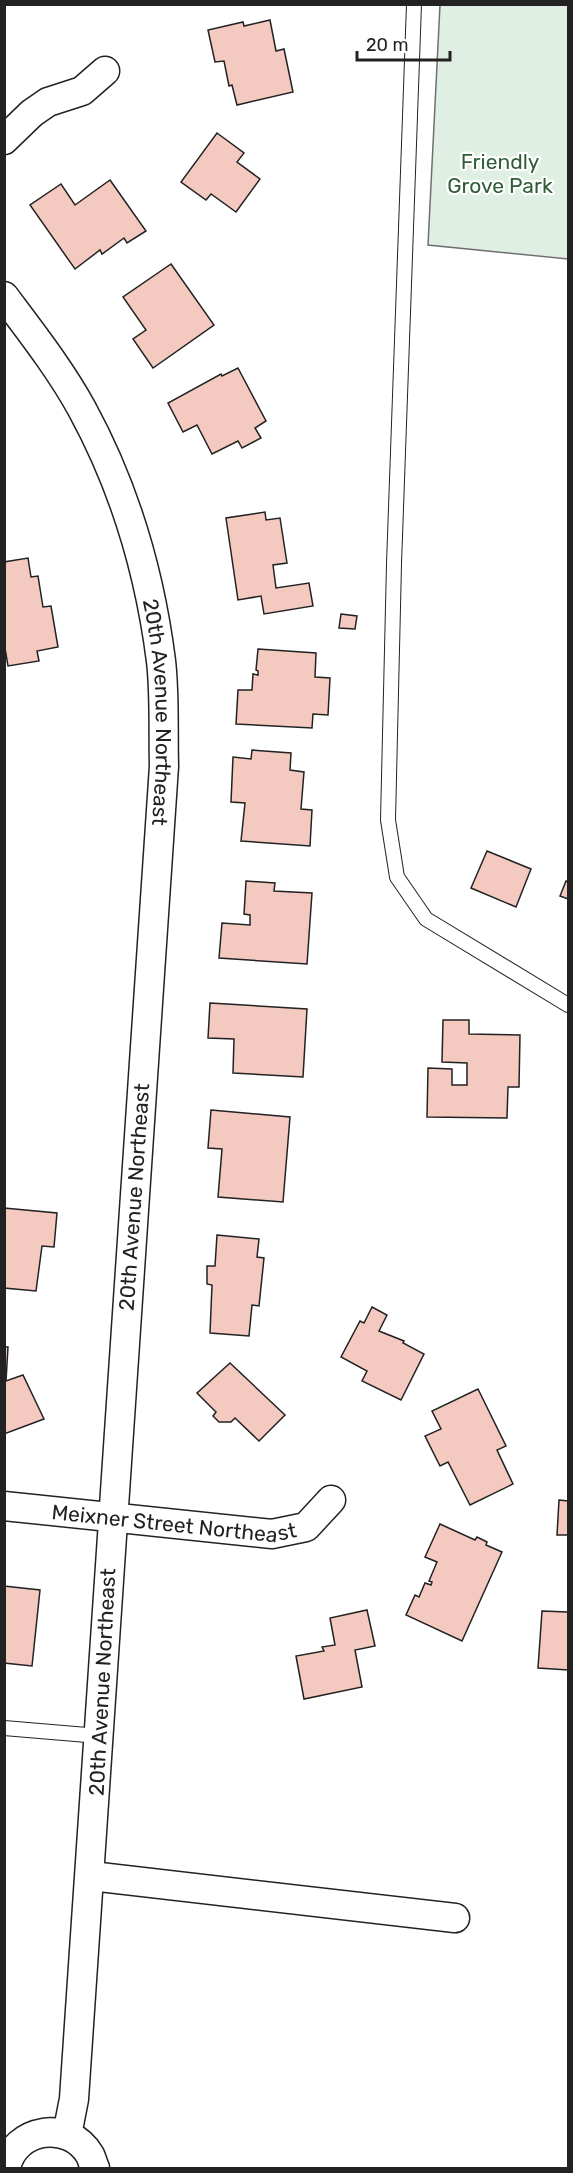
<svg xmlns="http://www.w3.org/2000/svg" width="573" height="2173" font-family="Rubik,sans-serif">
<rect width="100%" height="100%" fill="#fff"/>
<!-- green -->
<polygon fill="#e0efe3" stroke="#6f6f6f" stroke-width="1.5" points="440,5 568,5 568,259 428,245"/>
<!-- building -->
<g fill="#f3c9c0" stroke="#222" stroke-width="1.5">
<polygon points="270,20 276,51 284,49 293,92 237,105 232,85 229,86 224,61 215,62 208,30 243,22 244,26"/>
<polygon points="217,133 244,153 237,162 260,179 236,212 211,194 206,200 181,182"/>
<polygon points="110,180 146,231 127,243 124,238 102,254 100,250 75,269 30,205 61,184 75,205"/>
<polygon points="171,264 214,325 153,368 133,339 146,330 123,297"/>
<polygon points="238,368 266,421 255,428 261,438 242,448 238,441 212,454 197,425 183,432 168,403 221,374 222,376"/>
<polygon points="265,512 266,520 280,518 287,563 273,565 276,588 309,583 313,606 264,614 261,596 238,600 226,518"/>
<polygon points="28,558 31,577 38,576 43,607 51,606 58,647 37,651 39,661 8,666 4,642 4,562"/>
<polygon points="341,614 357,616 355,629 339,628"/>
<polygon points="258,649 316,653 315,677 330,678 328,715 313,714 312,728 236,724 238,690 252,690 253,674 258,675 258,671 256,670"/>
<polygon points="252,750 291,753 290,770 304,772 301,809 312,810 310,846 241,841 245,803 231,802 233,757 251,759"/>
<polygon points="487,851 531,869 516,907 471,888"/>
<polygon points="246,881 275,883 274,891 312,893 307,964 219,958 222,923 250,925 250,915 244,914"/>
<polygon points="566,881 568,882 568,899 560,896"/>
<polygon points="210,1003 307,1009 303,1077 233,1073 234,1039 208,1038"/>
<polygon points="443,1020 469,1020 469,1034 520,1035 519,1087 508,1087 507,1118 427,1117 428,1068 452,1069 452,1085 467,1085 467,1063 442,1062"/>
<polygon points="211,1110 290,1117 283,1202 218,1197 222,1149 208,1148"/>
<polygon points="4,1208 57,1213 54,1247 42,1246 36,1291 4,1288"/>
<polygon points="217,1235 259,1239 257,1257 264,1258 259,1306 252,1305 249,1336 210,1333 212,1285 207,1284 207,1266 215,1266"/>
<polygon points="372,1307 387,1315 379,1331 404,1341 403,1343 424,1354 401,1400 362,1381 367,1371 341,1357 360,1321 364,1323"/>
<polygon points="4,1347 8,1347 6,1381 23,1375 44,1419 4,1434"/>
<polygon points="230,1363 285,1415 259,1441 235,1418 231,1422 219,1422 213,1416 216,1412 197,1393"/>
<polygon points="478,1389 506,1446 497,1450 513,1484 470,1505 448,1462 440,1466 425,1436 441,1429 432,1411"/>
<polygon points="559,1500 568,1501 568,1535 557,1535"/>
<polygon points="440,1524 475,1540 477,1537 487,1542 486,1545 502,1552 462,1641 406,1615 415,1595 419,1597 425,1583 431,1585 432,1582 429,1581 437,1562 425,1557"/>
<polygon points="4,1586 40,1590 32,1666 4,1663"/>
<polygon points="367,1610 375,1646 355,1650 362,1687 304,1699 296,1656 324,1651 322,1647 335,1645 330,1618"/>
<polygon points="542,1611 568,1612 568,1670 538,1668"/>
</g>
<g fill="none" stroke-linecap="round" stroke-linejoin="round">
<!-- service casing -->
<g stroke="#222" stroke-width="16">
<g id="service">
<polyline points="414,4 394,564 388,820 397,877 426,919 568,1005"/>
<polyline points="4,1728 99,1736"/>
</g>
</g>
<!-- minor casing -->
<g stroke="#222" stroke-width="31">
<g id="minor">
<polyline points="4,140 32,113 48,102 82,91 105,71"/>
<path id="s1" d="M4 296C31 332 60 369 82 409 124 486 150 574 161 661 165 695 163 732 164 766L74 2099 67 2135"/>
<path id="s2" d="M4 1506 272 1534 306 1527 331 1500"/>
<polyline points="91,1876 455,1918"/>
<path d="M6 2168C14 2128 69 2119 90 2155 92 2159 93 2164 95 2168"/>
</g>
</g>
<!-- service -->
<use href="#service" stroke="#fff" stroke-width="14"/>
<!-- minor -->
<use href="#minor" stroke="#fff" stroke-width="28"/>
</g>
<g text-anchor="middle" dominant-baseline="central" stroke-width="4.5" stroke-linejoin="round" paint-order="stroke">
<!-- park labels -->
<g font-size="21" fill="#2f5e38" stroke="#fff">
<text x="500" y="161">Friendly<tspan x="500" dy="24">Grove Park</tspan></text>
</g>
<!-- street labels -->
<g font-size="21" fill="#222" stroke="#fff">
<text stroke="none"><textPath href="#s1" startOffset="454">20th Avenue Northeast</textPath></text>
<text transform="translate(134 1197) rotate(-86)">20th Avenue Northeast</text>
<text stroke="none"><textPath href="#s2" startOffset="171">Meixner Street Northeast</textPath></text>
<text transform="translate(102 1682) rotate(-87)">20th Avenue Northeast</text>
</g>
</g>
<!-- border -->
<rect width="573" height="2173" fill="none" stroke="#222222" stroke-width="12"/>
<!-- scale -->
<path d="M357 51v9h93v-9" fill="none" stroke="#222222" stroke-width="3"/>
<text x="366" y="51" font-size="18" fill="#222222" stroke="#ffffff" stroke-width="4.5" paint-order="stroke">20 m</text>
</svg>
